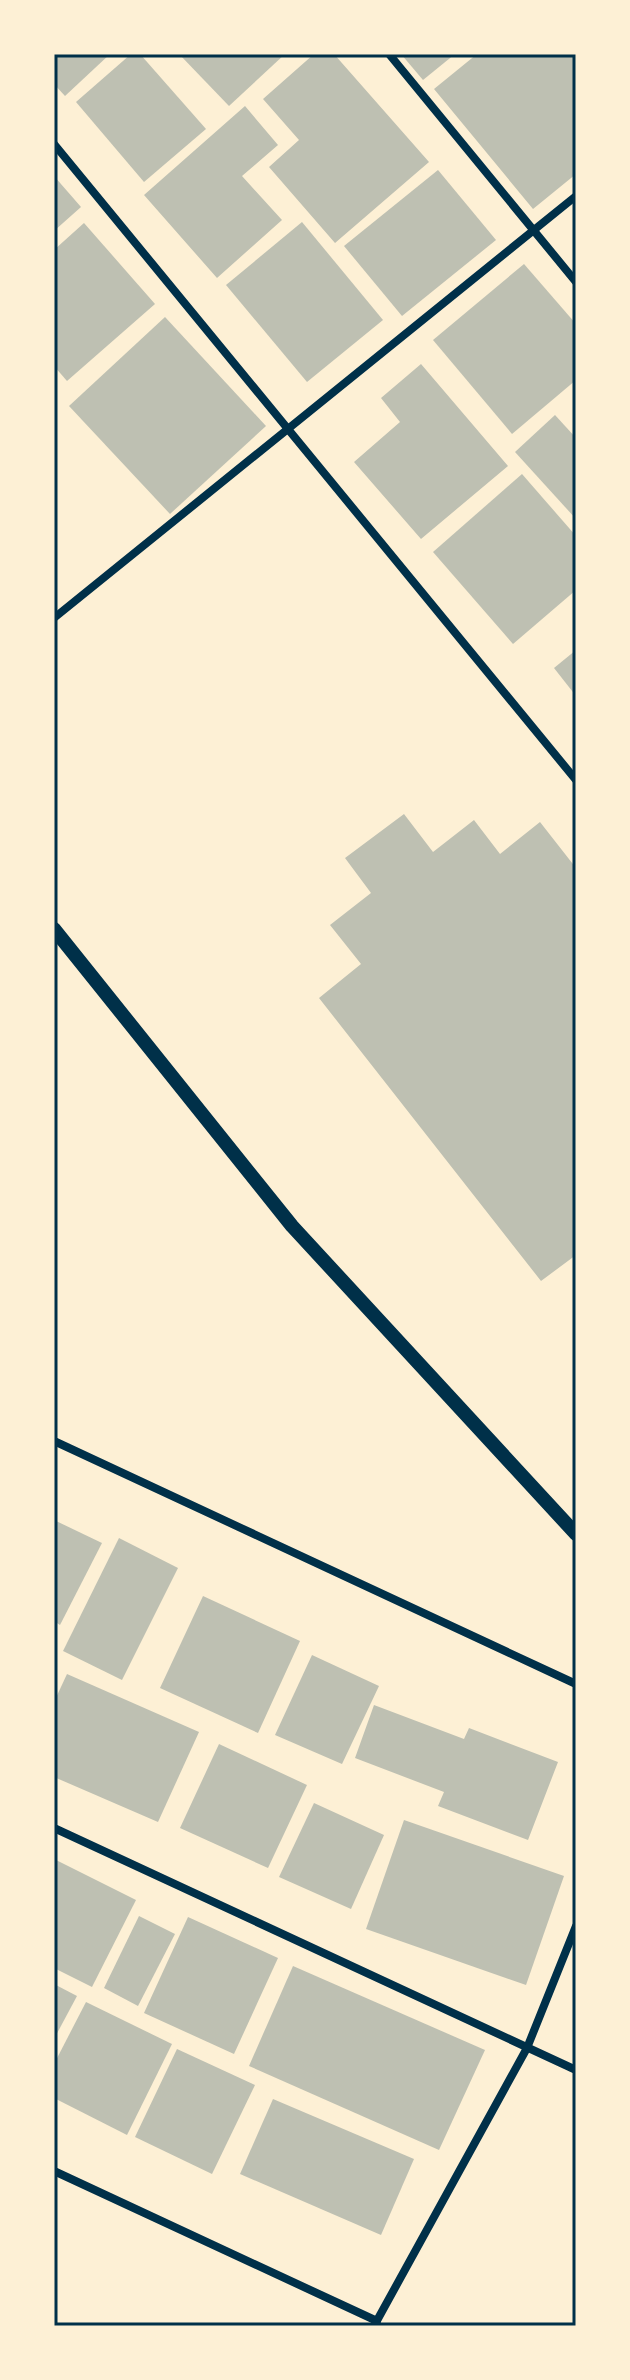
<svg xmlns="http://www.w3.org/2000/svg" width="630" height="2380" font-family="Roboto,sans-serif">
<rect width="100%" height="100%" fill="#fdf0d5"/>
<!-- building -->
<g fill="#bec0b2">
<polygon points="54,54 110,54 65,96 54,84"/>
<polygon points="131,54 140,54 206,129 144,182 76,102"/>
<polygon points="179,54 285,54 229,106"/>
<polygon points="314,54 334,54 429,162 335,243 269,167 299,140 263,99"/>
<polygon points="401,54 455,54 423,80"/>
<polygon points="477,54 576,54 576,85 574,87 576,90 576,174 533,209 434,89"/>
<polygon points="245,106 278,145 242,176 282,220 217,278 144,195"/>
<polygon points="438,170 496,240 402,316 344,246"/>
<polygon points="54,176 81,207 54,231"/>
<polygon points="302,222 383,320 307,382 226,285"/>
<polygon points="84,223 155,304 67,381 54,366 54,250"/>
<polygon points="524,264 576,324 576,380 512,434 433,340"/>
<polygon points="165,317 266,426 170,514 69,406"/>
<polygon points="421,364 508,466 421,539 354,462 400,422 381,398"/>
<polygon points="555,415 576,438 576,519 515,452"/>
<polygon points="522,474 576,536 576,590 513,644 433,552"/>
<polygon points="576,650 576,696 554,668"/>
<polygon points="404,814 433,852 474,820 500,854 540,822 576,868 576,1255 541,1281 319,998 361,964 330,925 371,893 345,858"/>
<polygon points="54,1520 102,1543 60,1625 54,1621"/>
<polygon points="119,1538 178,1568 122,1680 63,1651"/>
<polygon points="203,1596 300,1641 258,1733 160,1688"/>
<polygon points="312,1655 379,1686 342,1764 275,1735"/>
<polygon points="67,1674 199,1732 158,1822 54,1777 54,1702"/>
<polygon points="374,1705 464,1739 469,1728 558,1762 528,1840 438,1806 444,1792 355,1758"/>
<polygon points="219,1744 307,1785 268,1868 180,1828"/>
<polygon points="314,1803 384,1835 351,1909 279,1877"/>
<polygon points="404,1820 564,1876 526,1985 366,1929"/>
<polygon points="54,1859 136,1900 92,1987 54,1968"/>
<polygon points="139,1916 175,1934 138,2006 104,1988"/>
<polygon points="188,1917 278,1958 234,2054 144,2013"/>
<polygon points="293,1966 485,2050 439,2150 249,2066"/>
<polygon points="54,1984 77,1996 54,2039"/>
<polygon points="86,2002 172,2044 127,2135 54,2098 54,2064"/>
<polygon points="177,2049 255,2085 212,2174 135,2137"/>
<polygon points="273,2099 414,2159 381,2235 240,2174"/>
</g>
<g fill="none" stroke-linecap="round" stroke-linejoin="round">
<!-- minor -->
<g stroke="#003049" stroke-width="8">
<polyline points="389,54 576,282"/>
<polyline points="54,144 576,780"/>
<polyline points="54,618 576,196"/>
<polyline points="54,1441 576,1684"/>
<polyline points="54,1828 576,2070"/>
<polyline points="54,2171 377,2321"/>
<polyline points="374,2326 527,2048 576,1926"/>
</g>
<!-- tertiary -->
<polyline stroke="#003049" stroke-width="14" points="54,929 292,1226 576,1534"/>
</g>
<!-- border -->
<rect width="630" height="2380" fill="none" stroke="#fdf0d5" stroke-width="112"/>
<rect x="56" y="56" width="518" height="2268" fill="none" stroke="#003049" stroke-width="3"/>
</svg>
